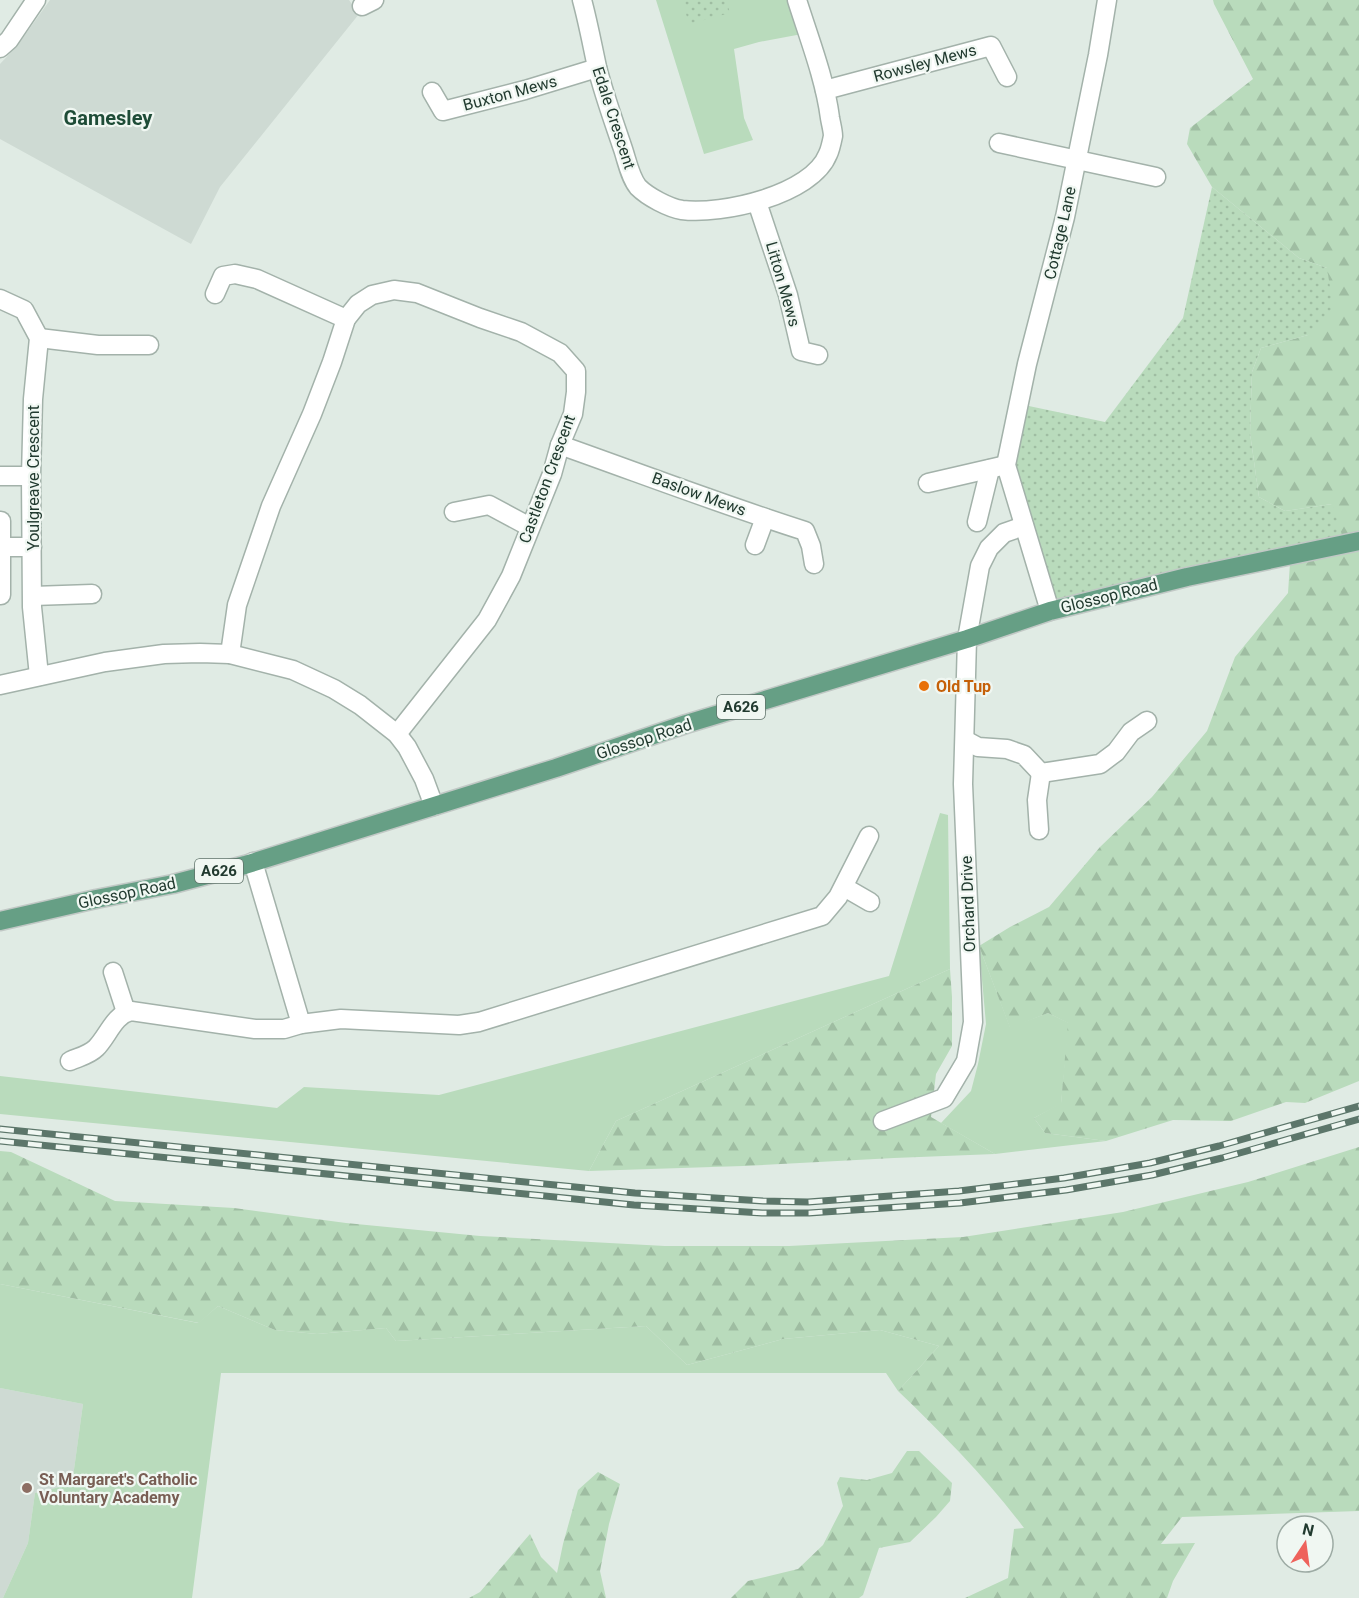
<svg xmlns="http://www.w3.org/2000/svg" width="1359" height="1598" font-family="Roboto,sans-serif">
<defs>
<pattern id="forest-firs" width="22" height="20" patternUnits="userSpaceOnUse" patternTransform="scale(1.5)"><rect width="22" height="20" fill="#b9dbbc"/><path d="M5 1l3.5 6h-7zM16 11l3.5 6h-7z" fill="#9fbda2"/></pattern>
<pattern id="park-dots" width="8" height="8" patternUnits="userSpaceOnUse" patternTransform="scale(1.5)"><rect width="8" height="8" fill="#b9dbbc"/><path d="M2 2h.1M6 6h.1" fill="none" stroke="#9fbda2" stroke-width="1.8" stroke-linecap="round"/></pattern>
</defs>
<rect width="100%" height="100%" fill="#e0ebe4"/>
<!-- built -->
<g fill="#cedad3">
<polygon points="50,0 349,0 359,14 220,187 191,244 0,139 0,64 17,46"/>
<polygon points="0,1388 83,1404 72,1484 35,1493 28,1543 3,1598 0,1598"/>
</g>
<!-- green -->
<g fill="#b9dbbc">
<polygon points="656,0 792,0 802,34 759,42 734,49 744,118 753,140 704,154"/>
<polygon points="940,813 948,815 950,969 616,1121 589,1171 0,1114 0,1076 277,1108 304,1087 439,1095 889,976"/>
<polygon points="979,946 1010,1027 1048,1013 1069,1023 1061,1104 1034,1118 1045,1133 1106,1141 995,1154 941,1123 971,1091 978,1064 986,1024"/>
<polygon points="0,1284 198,1323 218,1306 275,1330 317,1334 386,1328 396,1341 646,1326 687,1365 783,1339 880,1330 939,1346 898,1391 886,1373 221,1373 192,1598 3,1598 28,1543 35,1493 72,1484 83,1404 0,1388"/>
</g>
<!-- forest -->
<g fill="url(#forest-firs)">
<polygon points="1213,0 1359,0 1359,1081 1305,1103 1286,1102 1231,1121 1173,1120 1106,1141 1045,1133 1034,1118 1061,1103 1068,1023 1048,1013 1010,1028 979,946 1010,927 1049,907 1100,847 1152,797 1207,731 1235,657 1288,593 1290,563 1332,504 1285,511 1259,497 1250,433 1252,372 1261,348 1308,335 1327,268 1299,258 1212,187 1187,144 1190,128 1253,79 1214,4"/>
<polygon points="950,969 952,997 952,1046 936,1074 931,1117 995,1154 894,1158 743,1166 589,1171 616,1121"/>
<path d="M1359 1147V1511L1182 1517 1161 1544 1195 1543 1173 1581 1167 1598H965L1008 1578 1014 1529 1024 1528C987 1479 943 1434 898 1391L939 1346 880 1330 783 1339 687 1365 646 1326 396 1341 386 1328 317 1334 275 1330 218 1306 199 1323 0 1284V1151L11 1152 115 1201 234 1208 346 1223 480 1236 665 1246H789L963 1237 1123 1212 1248 1182Z"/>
<polygon points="907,1451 919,1451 952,1483 950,1501 936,1517 910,1542 879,1548 863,1595 859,1598 731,1598 748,1581 798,1569 823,1545 843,1506 837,1483 840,1477 867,1480 892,1473"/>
<polygon points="598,1472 620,1484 609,1524 600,1571 606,1598 469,1598 480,1592 530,1534 541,1557 557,1573 563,1544 578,1490"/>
</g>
<!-- park -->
<g fill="url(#park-dots)">
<polygon points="682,0 726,0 730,13 689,24"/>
<polygon points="1212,187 1299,258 1327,268 1334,312 1308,335 1261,348 1252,372 1250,433 1259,497 1285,511 1332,504 1343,538 1052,605 1011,462 1024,405 1105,422 1183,318"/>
</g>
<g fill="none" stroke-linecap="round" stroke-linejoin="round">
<!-- minor casing -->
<g stroke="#a3b2aa" stroke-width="21">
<g id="minor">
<path d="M582 0C588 22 592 44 597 67 604 95 614 122 623 149 627 161 630 177 638 187 648 197 669 208 682 210 722 215 812 195 828 154 830 150 832 141 833 136 833 131 831 124 830 118 825 79 809 38 797 0"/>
<polyline points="362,6 374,0"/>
<polyline points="0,48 9,40 36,0"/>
<polyline points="825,90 991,46 1007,77"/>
<polyline points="432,92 443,111 525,90 597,68"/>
<polyline points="999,143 1156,177"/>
<polyline points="757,202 788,295 801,351 818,355"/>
<polyline points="215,294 223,276 235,274 257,279 346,319"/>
<polyline points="0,299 24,310 39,338 33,399 31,476 32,607 39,676"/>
<polyline points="39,338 98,345 149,345"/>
<path d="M560 445C642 474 723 505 805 531L811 546 814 564"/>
<polyline points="0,476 31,476"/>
<polyline points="928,483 1006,465"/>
<polyline points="454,512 489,505 530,527"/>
<polyline points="977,522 990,469"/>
<polyline points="755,545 765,518"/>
<polyline points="1,547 1,521"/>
<polyline points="1,595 1,547 32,547"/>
<polyline points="33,596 92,594"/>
<polyline points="1050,611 1006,465 1027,364 1065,217 1098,55 1107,0"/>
<polyline points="230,654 237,605 271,506 312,414 332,362 346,319 358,304 372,295 394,290 417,293 480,318 521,332 560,353 576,371 576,392 573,414 560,445 552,474 511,576 487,620 397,734"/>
<polyline points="0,685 105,662 164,654 200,653 230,654 293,670 334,689 360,705 397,734 407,747 424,779 434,806"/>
<polyline points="965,740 978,747 1007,749 1024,755 1041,773 1100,764 1116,752 1131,732 1147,721"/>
<polyline points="1039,830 1037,800 1041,773"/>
<polyline points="253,862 301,1024"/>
<polyline points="844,887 870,902"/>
<polyline points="113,972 126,1012"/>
<path d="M70 1061C79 1057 89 1055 96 1048 108 1036 114 1015 131 1011L255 1029H284L301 1024 341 1019 459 1025 479 1022 822 916 838 897 869 836"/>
<polyline points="883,1121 944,1098 966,1061 973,1022 963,784 967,639 980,566 989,548 1004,533 1024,526"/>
</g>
</g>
<!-- major casing -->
<g stroke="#c1c8c5" stroke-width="21">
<polyline id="major" points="0,921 96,899 173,884 245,865 556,768 686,724 967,639 1050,611 1187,577 1359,541"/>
</g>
<!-- minor -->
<use href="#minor" stroke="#fff" stroke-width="18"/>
<!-- major -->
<use href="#major" stroke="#669f85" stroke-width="18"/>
<!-- rail casing -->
<g stroke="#5c766a" stroke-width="7">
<g id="rail">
<polyline points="0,1129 635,1193 763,1201 808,1202 959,1191 1064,1178 1150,1163 1219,1146 1359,1106"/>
<polyline points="0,1141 634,1205 762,1213 809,1213 960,1203 1066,1190 1152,1175 1222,1158 1359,1119"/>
</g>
</g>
<!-- rail -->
<use href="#rail" stroke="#f0f7f2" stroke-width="4.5" stroke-dasharray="14" stroke-linecap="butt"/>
</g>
<!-- markers -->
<circle fill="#e8710a" stroke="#f0f7f2" stroke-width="2" cx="924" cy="686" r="6"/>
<circle fill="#8d6e63" stroke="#f0f7f2" stroke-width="2" cx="27" cy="1488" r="6"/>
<g text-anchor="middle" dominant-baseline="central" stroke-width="4.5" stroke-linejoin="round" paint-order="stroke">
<!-- shield labels -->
<g fill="#f0f7f2" stroke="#5f736a" stroke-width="1.5">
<rect x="717" y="695" width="48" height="24" rx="4.5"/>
<rect x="195" y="859" width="48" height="24" rx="4.5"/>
</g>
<g font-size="15" font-weight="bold" fill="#213a2f">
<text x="741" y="707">A626</text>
<text x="219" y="871">A626</text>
</g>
<!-- street labels -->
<g font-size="16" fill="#213a2f" stroke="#f0f7f2">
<text transform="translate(925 63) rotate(-15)">Rowsley Mews</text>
<text transform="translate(510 93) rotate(-15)">Buxton Mews</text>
<text transform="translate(614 118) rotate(72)">Edale Crescent</text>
<text transform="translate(1060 233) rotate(-77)">Cottage Lane</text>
<text transform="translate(783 284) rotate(74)">Litton Mews</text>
<text transform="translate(33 478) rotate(-90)">Youlgreave Crescent</text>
<text transform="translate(547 479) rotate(-70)">Castleton Crescent</text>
<text transform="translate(699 494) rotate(20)">Baslow Mews</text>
<text transform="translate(1109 596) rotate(-14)">Glossop Road</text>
<text transform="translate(644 739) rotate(-18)">Glossop Road</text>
<text transform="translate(127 893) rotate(-12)">Glossop Road</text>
<text transform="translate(968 904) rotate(-92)">Orchard Drive</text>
</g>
<!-- food labels -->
<g font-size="16" font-weight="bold" fill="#c56008" stroke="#f0f7f2" text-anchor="start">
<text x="936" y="686">Old Tup</text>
</g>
<!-- education labels -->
<g font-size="16" font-weight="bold" fill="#785e54" stroke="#f0f7f2" text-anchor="start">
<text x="39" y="1479">St Margaret's Catholic<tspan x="39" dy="18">Voluntary Academy</tspan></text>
</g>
<!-- quarter labels -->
<g font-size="20" font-weight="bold" fill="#1e4c37" stroke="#f0f7f2">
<text x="108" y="118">Gamesley</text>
</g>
</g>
<!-- north arrow -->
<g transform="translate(1305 1544) rotate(13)"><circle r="28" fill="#f0f7f2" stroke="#9daba4" stroke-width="1.5"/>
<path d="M0-4.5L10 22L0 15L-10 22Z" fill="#ee625b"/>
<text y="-9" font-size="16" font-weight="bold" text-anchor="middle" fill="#213a2f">N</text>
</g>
</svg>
